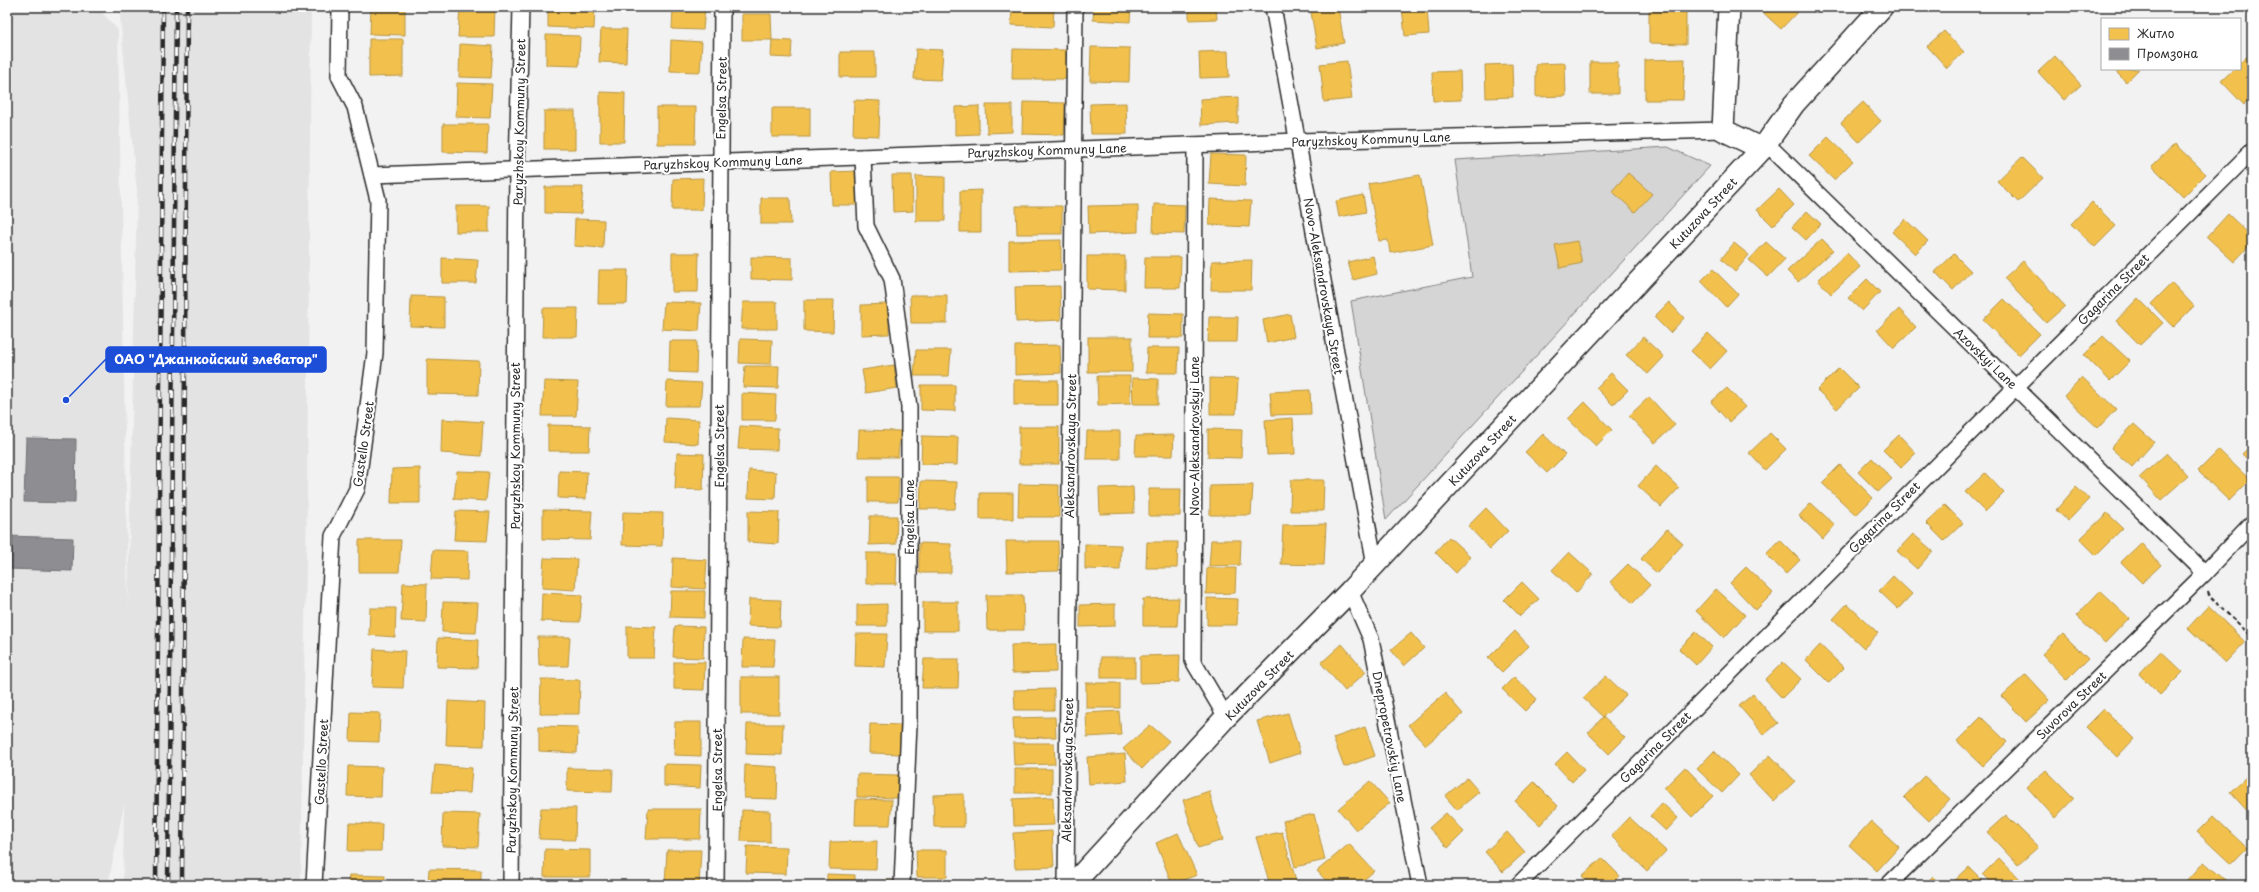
<svg xmlns="http://www.w3.org/2000/svg" width="2259" height="892" font-family="'Playpen Sans',sans-serif">
<rect width="100%" height="100%" fill="#f2f2f2"/>
<filter id="ink" filterUnits="userSpaceOnUse"><feTurbulence type="fractalNoise" baseFrequency=".025" numOctaves="2"/><feDisplacementMap in="SourceGraphic" scale="8" xChannelSelector="R" yChannelSelector="G"/><feConvolveMatrix kernelMatrix="1 2 1 2 8 2 1 2 1" color-interpolation-filters="sRGB"/></filter>
<g filter="url(#ink)">
<!-- built -->
<polygon fill="#e3e3e3" points="7,7 97,7 118,30 128,609 137,192 119,7 311,7 307,498 301,885 123,885 124,804 108,885 7,885"/>
<!-- green -->
<polygon fill="#d5d5d5" stroke="#808080" points="1668,147 1710,166 1386,520 1351,301 1472,277 1455,160"/>
<!-- homes -->
<g fill="#f2c14e" stroke="#b69444">
<polygon points="371,7 405,7 405,35 370,34"/>
<polygon points="460,7 495,7 494,37 458,37"/>
<polygon points="548,7 595,7 594,29 548,27"/>
<polygon points="673,7 705,7 703,30 672,29"/>
<polygon points="1012,7 1054,7 1053,27 1011,25"/>
<polygon points="1094,7 1131,7 1130,22 1093,20"/>
<polygon points="1189,7 1216,7 1217,19 1189,20"/>
<polygon points="1338,7 1344,43 1317,48 1311,12"/>
<polygon points="1402,7 1427,7 1429,34 1405,36"/>
<polygon points="1757,7 1802,7 1781,29"/>
<polygon points="1649,11 1686,12 1686,44 1649,43"/>
<polygon points="742,14 771,14 772,40 742,40"/>
<polygon points="601,29 627,29 626,63 599,62"/>
<polygon points="1944,31 1964,52 1947,68 1927,46"/>
<polygon points="546,35 580,36 579,66 546,65"/>
<polygon points="369,39 403,39 403,76 369,77"/>
<polygon points="671,40 702,42 700,72 670,71"/>
<polygon points="772,40 792,41 791,58 771,57"/>
<polygon points="460,44 493,46 491,78 459,77"/>
<polygon points="1091,47 1130,48 1129,82 1090,81"/>
<polygon points="916,49 943,50 941,80 914,79"/>
<polygon points="1013,49 1066,50 1066,79 1012,79"/>
<polygon points="1228,51 1229,77 1200,78 1199,52"/>
<rect x="840" y="52" width="35" height="25"/>
<polygon points="2249,55 2252,58 2252,98 2244,105 2221,81 2234,69 2240,69 2240,63"/>
<polygon points="2055,56 2081,85 2064,100 2038,72"/>
<polygon points="1685,59 1683,100 1645,100 1645,60"/>
<polygon points="1347,61 1352,99 1324,102 1320,64"/>
<rect x="1590" y="62" width="28" height="32"/>
<polygon points="1565,63 1566,96 1536,97 1536,64"/>
<polygon points="1512,64 1513,97 1486,98 1485,65"/>
<polygon points="2113,69 2139,69 2126,82"/>
<polygon points="1460,71 1461,100 1433,101 1432,72"/>
<polygon points="457,83 492,84 490,118 456,117"/>
<polygon points="600,92 625,93 624,142 600,142"/>
<polygon points="1238,97 1238,123 1201,125 1200,99"/>
<polygon points="854,100 880,101 879,136 853,135"/>
<polygon points="1023,102 1065,103 1064,135 1022,134"/>
<polygon points="1863,102 1881,121 1859,142 1841,123"/>
<polygon points="1126,103 1127,134 1091,134 1090,104"/>
<polygon points="986,105 1012,105 1012,132 987,133"/>
<polygon points="979,106 979,134 955,135 955,107"/>
<polygon points="657,107 696,107 695,144 657,144"/>
<rect x="772" y="108" width="38" height="29"/>
<rect x="544" y="111" width="31" height="38"/>
<polygon points="443,124 488,124 487,153 443,152"/>
<polygon points="1828,137 1853,161 1834,180 1809,156"/>
<polygon points="2175,144 2206,174 2183,197 2152,166"/>
<polygon points="1211,154 1246,155 1245,186 1209,184"/>
<polygon points="2022,157 2043,178 2018,202 1997,181"/>
<polygon points="859,171 859,205 832,205 831,172"/>
<polygon points="1628,173 1652,194 1635,212 1612,191"/>
<polygon points="892,175 912,175 913,211 893,212"/>
<polygon points="1420,175 1433,245 1390,253 1388,240 1379,241 1368,184"/>
<polygon points="916,176 945,177 945,221 916,221"/>
<polygon points="703,178 702,210 672,210 673,179"/>
<polygon points="545,187 583,187 581,214 545,213"/>
<polygon points="1779,189 1794,205 1773,226 1757,210"/>
<polygon points="981,190 981,232 960,232 960,191"/>
<polygon points="1363,195 1366,212 1339,217 1336,201"/>
<polygon points="761,198 790,198 791,224 761,224"/>
<polygon points="1210,199 1251,201 1249,227 1209,225"/>
<polygon points="2092,202 2116,226 2095,247 2071,224"/>
<polygon points="1154,204 1185,205 1184,234 1153,233"/>
<polygon points="1138,205 1138,232 1089,234 1088,206"/>
<rect x="456" y="206" width="33" height="26"/>
<polygon points="1016,206 1062,206 1062,234 1017,234"/>
<polygon points="1807,211 1821,224 1806,240 1792,227"/>
<polygon points="2228,214 2252,237 2252,243 2234,262 2207,237"/>
<polygon points="575,219 604,220 603,248 574,246"/>
<polygon points="1905,219 1928,241 1915,254 1892,232"/>
<polygon points="1822,239 1833,250 1798,282 1787,271"/>
<polygon points="1061,240 1061,270 1009,271 1009,241"/>
<polygon points="1577,241 1582,263 1560,268 1555,245"/>
<polygon points="1766,242 1785,259 1768,277 1749,260"/>
<polygon points="1734,243 1749,255 1735,272 1721,259"/>
<polygon points="672,253 699,253 698,292 672,292"/>
<polygon points="1847,253 1860,267 1831,294 1818,280"/>
<polygon points="1954,254 1971,271 1953,290 1935,272"/>
<polygon points="1087,256 1125,256 1125,290 1087,289"/>
<polygon points="1373,256 1377,274 1353,280 1348,262"/>
<polygon points="751,257 792,258 792,280 751,279"/>
<polygon points="1145,257 1181,257 1180,288 1144,288"/>
<polygon points="442,258 478,260 476,283 442,283"/>
<polygon points="1252,260 1251,290 1211,290 1212,261"/>
<polygon points="2023,261 2065,306 2046,323 2004,278"/>
<polygon points="1713,269 1738,294 1726,307 1701,281"/>
<polygon points="599,270 628,270 627,304 598,304"/>
<polygon points="1867,279 1880,292 1862,311 1848,298"/>
<polygon points="2172,283 2194,306 2173,327 2151,304"/>
<polygon points="1060,286 1061,320 1016,322 1015,287"/>
<polygon points="910,295 947,295 947,323 911,323"/>
<polygon points="411,296 444,297 444,327 410,326"/>
<polygon points="2138,298 2163,323 2140,345 2116,321"/>
<polygon points="2004,299 2040,334 2019,355 1983,320"/>
<polygon points="804,300 834,300 833,332 804,331"/>
<polygon points="664,302 701,303 699,331 662,329"/>
<polygon points="743,302 777,302 777,329 741,329"/>
<polygon points="1669,302 1684,318 1670,333 1654,317"/>
<polygon points="889,304 889,334 861,335 861,305"/>
<polygon points="543,308 578,308 577,337 542,337"/>
<polygon points="1899,309 1916,327 1894,348 1877,330"/>
<polygon points="1148,313 1183,314 1183,338 1147,338"/>
<polygon points="1290,314 1294,337 1267,343 1263,320"/>
<polygon points="1209,317 1238,317 1237,342 1208,342"/>
<polygon points="1708,333 1727,351 1710,369 1691,351"/>
<polygon points="2103,336 2130,361 2110,381 2084,355"/>
<rect x="1088" y="337" width="44" height="35"/>
<polygon points="1643,337 1664,357 1648,374 1626,355"/>
<polygon points="740,339 772,340 771,364 739,363"/>
<polygon points="670,341 697,341 696,373 669,372"/>
<polygon points="1060,345 1061,373 1015,375 1015,346"/>
<polygon points="1147,348 1179,348 1178,373 1146,373"/>
<polygon points="916,350 951,350 949,376 914,376"/>
<polygon points="427,359 479,361 478,395 427,394"/>
<polygon points="894,365 897,388 866,393 862,370"/>
<polygon points="745,366 779,366 778,388 743,387"/>
<polygon points="1839,368 1859,388 1837,409 1817,390"/>
<polygon points="1611,373 1628,390 1613,405 1596,388"/>
<polygon points="1097,376 1130,376 1130,404 1098,405"/>
<polygon points="2082,377 2116,409 2098,428 2064,396"/>
<polygon points="1132,378 1158,379 1158,404 1133,404"/>
<polygon points="1210,378 1238,379 1236,414 1210,414"/>
<rect x="1014" y="380" width="44" height="25"/>
<polygon points="544,381 578,382 576,416 542,416"/>
<polygon points="667,381 702,383 700,406 666,406"/>
<polygon points="921,385 955,385 955,411 921,410"/>
<polygon points="1727,388 1745,407 1729,422 1711,402"/>
<polygon points="1310,390 1311,414 1272,415 1270,392"/>
<polygon points="742,393 776,395 775,420 742,420"/>
<polygon points="1649,397 1675,425 1655,443 1629,416"/>
<polygon points="1585,402 1612,430 1596,446 1568,419"/>
<polygon points="666,418 699,420 698,444 665,442"/>
<polygon points="1293,418 1295,454 1267,455 1265,420"/>
<polygon points="442,419 483,422 481,456 441,453"/>
<polygon points="2134,424 2154,442 2132,467 2111,448"/>
<polygon points="548,425 590,426 589,451 548,451"/>
<polygon points="740,426 778,428 777,450 738,449"/>
<rect x="1019" y="427" width="40" height="37"/>
<polygon points="1208,429 1242,430 1241,458 1208,457"/>
<polygon points="859,430 900,431 898,457 858,457"/>
<polygon points="1087,431 1120,431 1120,459 1086,459"/>
<polygon points="1770,433 1786,449 1765,470 1749,453"/>
<polygon points="1543,434 1565,455 1547,473 1525,452"/>
<polygon points="1174,435 1173,456 1135,456 1136,436"/>
<polygon points="1899,435 1916,453 1901,468 1883,450"/>
<polygon points="922,436 958,437 957,465 921,464"/>
<polygon points="2252,444 2252,464 2242,454"/>
<polygon points="2219,450 2250,480 2229,501 2198,471"/>
<polygon points="677,453 704,454 703,490 675,489"/>
<polygon points="2167,453 2188,476 2161,500 2140,477"/>
<polygon points="1872,458 1892,479 1878,492 1858,472"/>
<polygon points="1840,465 1873,498 1856,515 1822,483"/>
<polygon points="1656,466 1679,488 1661,507 1638,486"/>
<polygon points="420,468 420,503 391,503 392,469"/>
<polygon points="749,470 776,472 775,499 748,498"/>
<polygon points="457,471 489,472 486,501 454,499"/>
<polygon points="559,471 587,472 586,499 558,498"/>
<polygon points="1985,473 2004,493 1985,512 1965,492"/>
<polygon points="868,477 899,477 898,502 868,502"/>
<polygon points="1291,480 1324,480 1323,511 1290,511"/>
<polygon points="921,481 957,482 955,509 920,509"/>
<polygon points="1019,484 1059,485 1059,517 1018,517"/>
<polygon points="1253,485 1251,515 1210,515 1210,486"/>
<polygon points="1133,487 1134,513 1100,514 1099,488"/>
<polygon points="2076,487 2089,499 2068,521 2056,510"/>
<polygon points="1149,489 1181,489 1180,516 1149,516"/>
<rect x="980" y="493" width="33" height="26"/>
<polygon points="1811,503 1835,525 1823,539 1799,516"/>
<polygon points="1945,505 1963,523 1944,541 1926,523"/>
<polygon points="1486,508 1508,531 1490,549 1468,526"/>
<polygon points="543,510 592,511 590,540 543,539"/>
<polygon points="456,511 490,512 487,541 454,540"/>
<polygon points="748,511 779,512 778,544 748,542"/>
<polygon points="623,512 663,513 662,546 622,545"/>
<polygon points="2107,513 2123,528 2096,555 2080,539"/>
<polygon points="870,516 897,516 896,544 869,545"/>
<polygon points="1326,524 1324,565 1281,564 1283,525"/>
<polygon points="1667,529 1683,544 1657,573 1641,559"/>
<polygon points="1913,534 1933,551 1917,569 1897,551"/>
<polygon points="1449,537 1471,557 1456,573 1435,552"/>
<polygon points="359,540 401,540 399,572 359,572"/>
<polygon points="1211,540 1241,540 1240,565 1209,566"/>
<polygon points="1780,540 1800,560 1786,574 1766,554"/>
<polygon points="1006,541 1058,541 1059,571 1007,572"/>
<polygon points="1147,542 1178,542 1177,568 1146,568"/>
<polygon points="919,543 951,544 951,573 919,573"/>
<polygon points="2141,543 2161,565 2142,583 2121,562"/>
<polygon points="1085,544 1121,545 1120,570 1085,569"/>
<polygon points="433,550 468,551 467,580 431,579"/>
<polygon points="1569,552 1593,574 1576,593 1552,570"/>
<polygon points="866,553 897,553 896,584 866,584"/>
<polygon points="544,558 577,559 575,590 542,588"/>
<polygon points="673,558 707,560 705,589 672,587"/>
<polygon points="1628,564 1650,585 1633,603 1610,582"/>
<polygon points="1746,567 1773,593 1756,610 1730,583"/>
<polygon points="1207,568 1236,568 1235,593 1206,594"/>
<polygon points="1893,576 1912,594 1898,609 1879,591"/>
<polygon points="1522,582 1539,599 1520,616 1504,600"/>
<polygon points="403,583 427,584 426,622 401,621"/>
<polygon points="1716,589 1745,615 1724,638 1696,611"/>
<polygon points="671,591 705,591 704,618 670,617"/>
<polygon points="2100,591 2129,618 2105,643 2076,616"/>
<polygon points="542,593 582,595 580,622 541,621"/>
<polygon points="986,595 1023,595 1024,630 987,630"/>
<polygon points="1179,598 1177,626 1143,626 1143,599"/>
<polygon points="1207,598 1238,599 1237,625 1207,625"/>
<polygon points="749,599 781,600 780,627 748,626"/>
<polygon points="443,602 478,603 476,633 442,632"/>
<rect x="923" y="602" width="35" height="29"/>
<polygon points="887,604 887,626 857,626 857,605"/>
<polygon points="1115,604 1115,626 1080,627 1080,605"/>
<polygon points="1847,604 1878,633 1864,648 1833,619"/>
<polygon points="2208,606 2245,642 2225,663 2188,628"/>
<polygon points="370,608 396,608 395,637 369,635"/>
<polygon points="627,626 656,627 654,658 627,658"/>
<polygon points="675,626 704,627 703,658 673,657"/>
<polygon points="1515,631 1529,646 1502,672 1488,658"/>
<polygon points="1696,632 1712,647 1696,665 1679,649"/>
<polygon points="1411,633 1424,648 1404,666 1391,650"/>
<polygon points="856,634 887,634 885,667 855,666"/>
<polygon points="2063,634 2088,659 2067,680 2042,654"/>
<polygon points="538,637 570,637 568,666 539,666"/>
<polygon points="438,638 478,640 477,668 437,667"/>
<polygon points="743,639 775,640 773,667 742,667"/>
<polygon points="1056,644 1056,672 1012,673 1011,645"/>
<polygon points="1342,644 1366,672 1345,691 1321,663"/>
<polygon points="1820,645 1844,668 1829,683 1806,660"/>
<polygon points="374,649 405,651 403,688 372,687"/>
<polygon points="2161,651 2183,672 2160,695 2139,674"/>
<polygon points="1180,655 1179,682 1140,683 1140,656"/>
<rect x="1101" y="657" width="34" height="21"/>
<polygon points="924,659 959,659 958,688 922,688"/>
<polygon points="674,662 705,662 704,690 674,689"/>
<polygon points="1783,662 1801,679 1782,698 1765,680"/>
<polygon points="2026,674 2050,700 2026,722 2002,696"/>
<polygon points="1606,676 1626,695 1603,717 1583,698"/>
<rect x="741" y="677" width="38" height="37"/>
<polygon points="1514,677 1537,699 1525,711 1502,689"/>
<polygon points="541,679 580,680 579,714 540,714"/>
<rect x="1086" y="683" width="34" height="25"/>
<polygon points="1054,689 1054,710 1015,710 1014,690"/>
<polygon points="1445,693 1463,714 1426,745 1408,725"/>
<polygon points="1753,694 1778,723 1764,735 1739,706"/>
<polygon points="448,701 485,703 484,746 446,745"/>
<polygon points="2104,709 2134,739 2117,757 2086,727"/>
<polygon points="1119,711 1121,735 1087,737 1086,713"/>
<polygon points="351,712 380,713 379,742 350,741"/>
<polygon points="1288,713 1300,753 1270,763 1257,721"/>
<polygon points="1055,717 1056,737 1014,738 1013,718"/>
<polygon points="1603,717 1625,738 1609,754 1588,733"/>
<polygon points="1981,717 2007,742 1983,766 1957,741"/>
<polygon points="675,722 701,722 701,756 674,755"/>
<polygon points="747,724 783,724 782,755 746,754"/>
<polygon points="870,724 902,725 901,754 869,753"/>
<polygon points="1150,725 1169,741 1142,769 1123,749"/>
<polygon points="539,726 578,727 577,753 539,751"/>
<polygon points="1365,727 1375,756 1344,767 1333,738"/>
<polygon points="1013,743 1054,743 1055,764 1014,765"/>
<polygon points="1714,751 1739,775 1722,793 1697,769"/>
<polygon points="1567,752 1584,770 1572,782 1555,764"/>
<polygon points="1125,754 1127,781 1089,784 1087,757"/>
<polygon points="1770,755 1795,781 1774,801 1749,775"/>
<polygon points="664,764 701,765 700,788 664,786"/>
<polygon points="435,765 472,768 470,793 432,792"/>
<polygon points="745,765 778,767 777,799 744,798"/>
<polygon points="348,766 382,767 381,797 347,796"/>
<polygon points="1685,767 1713,796 1692,817 1664,788"/>
<polygon points="567,768 613,769 612,792 567,791"/>
<rect x="1015" y="769" width="37" height="24"/>
<polygon points="2046,770 2074,798 2055,818 2027,787"/>
<polygon points="857,774 898,775 897,798 857,797"/>
<polygon points="1924,776 1950,799 1929,821 1904,797"/>
<polygon points="2247,776 2252,782 2251,815 2230,792"/>
<polygon points="1467,778 1479,792 1457,810 1445,796"/>
<polygon points="1370,781 1390,803 1356,830 1338,809"/>
<polygon points="1534,782 1558,806 1540,825 1515,801"/>
<polygon points="1209,791 1223,840 1198,848 1183,800"/>
<polygon points="964,794 964,827 934,827 933,795"/>
<polygon points="1053,797 1054,825 1014,826 1013,799"/>
<polygon points="856,799 892,800 890,825 855,825"/>
<polygon points="1662,803 1678,818 1666,831 1650,816"/>
<polygon points="541,808 576,808 575,840 539,839"/>
<polygon points="648,809 701,809 700,839 646,839"/>
<polygon points="742,810 770,811 770,842 741,841"/>
<polygon points="443,813 480,814 478,847 442,846"/>
<polygon points="1446,813 1464,832 1448,848 1429,828"/>
<polygon points="1314,814 1325,860 1295,867 1283,821"/>
<polygon points="2006,815 2038,847 2018,865 1987,832"/>
<polygon points="2213,816 2247,848 2231,864 2197,832"/>
<polygon points="1629,817 1666,851 1647,871 1611,836"/>
<polygon points="1871,821 1899,847 1877,871 1849,845"/>
<polygon points="349,823 382,824 381,851 348,851"/>
<polygon points="1052,831 1054,867 1015,868 1013,833"/>
<polygon points="1282,832 1297,884 1270,885 1256,837"/>
<polygon points="1507,832 1525,852 1503,872 1485,852"/>
<polygon points="1178,833 1197,875 1172,884 1156,843"/>
<polygon points="877,841 876,870 829,869 830,842"/>
<polygon points="1349,844 1374,871 1358,885 1330,885 1317,871"/>
<polygon points="747,846 787,847 786,874 746,873"/>
<polygon points="545,849 590,850 590,877 544,877"/>
<polygon points="667,850 701,850 699,885 665,884"/>
<polygon points="916,850 947,850 947,877 917,877"/>
<polygon points="1602,858 1620,876 1610,885 1590,885 1582,876"/>
<polygon points="1999,858 2019,879 2013,885 1994,885 1983,874"/>
<polygon points="2204,862 2231,885 2191,885 2187,881"/>
<polygon points="1969,867 1987,885 1950,885"/>
<polygon points="429,869 481,870 481,885 428,885"/>
<polygon points="827,874 855,875 855,885 827,885"/>
<polygon points="349,875 385,876 385,885 348,885"/>
<polygon points="1933,876 1942,885 1925,885"/>
<rect x="877" y="881" width="20" height="4"/>
</g>
<!-- industry -->
<g fill="#8d8d92" stroke="#707073">
<polygon points="26,438 76,439 75,503 24,502"/>
<polygon points="7,536 73,538 72,571 7,569"/>
</g>
<g fill="none" stroke-linecap="round" stroke-linejoin="round">
<!-- street casing -->
<g stroke="#2b2b2b" stroke-width="18">
<g id="street">
<polyline points="1273,7 1375,565"/>
<polyline points="1766,143 2205,573"/>
<polyline points="1195,145 1193,661 1226,717"/>
<polyline points="863,157 866,226 892,279 909,407 909,724 902,885"/>
<polyline points="372,175 1298,141 1723,130"/>
<polyline points="1350,591 1371,639 1420,885"/>
<polyline points="314,885 333,536 357,489 375,353 378,200 355,107 339,76 340,7"/>
<polyline points="511,885 517,170 521,7"/>
<polyline points="716,885 722,7"/>
<polyline points="1066,885 1075,7"/>
<polyline points="1518,885 2252,151"/>
<polyline points="1888,885 2201,577 2252,523"/>
</g>
</g>
<!-- secondary casing -->
<g stroke="#2b2b2b" stroke-width="24">
<g id="secondary">
<polyline points="1729,7 1723,130 1762,149"/>
<polyline points="1072,885 1226,717 1350,591 1762,149 1794,104 1882,7"/>
</g>
</g>
<!-- path -->
<polyline stroke="#2b2b2b" stroke-width="2.5" stroke-dasharray="4 3" stroke-linecap="butt" points="2208,592 2210,597 2252,637"/>
<!-- street -->
<use href="#street" stroke="#fff" stroke-width="15"/>
<!-- secondary -->
<use href="#secondary" stroke="#fff" stroke-width="21"/>
<!-- rail casing -->
<g stroke="#2b2b2b" stroke-width="4.5">
<g id="rail">
<polyline points="156,885 163,7"/>
<polyline points="168,885 176,7"/>
<polyline points="182,885 187,7"/>
</g>
</g>
<!-- rail -->
<use href="#rail" stroke="#fff" stroke-width="3" stroke-dasharray="9" stroke-linecap="butt"/>
</g>
</g>
<g text-anchor="middle" dominant-baseline="central" stroke-width="4" stroke-linejoin="round" paint-order="stroke">
<!-- street labels -->
<g font-size="12" fill="#2b2b2b" stroke="#fff">
<text transform="translate(721 98) rotate(-89)">Engelsa Street</text>
<text transform="translate(519 122) rotate(-89)">Paryzhskoy Kommuny Street</text>
<text transform="translate(1371 139) rotate(-2)">Paryzhskoy Kommuny Lane</text>
<text transform="translate(1047 150) rotate(-2)">Paryzhskoy Kommuny Lane</text>
<text transform="translate(723 162) rotate(-2)">Paryzhskoy Kommuny Lane</text>
<text transform="translate(1703 213) rotate(-47)">Kutuzova Street</text>
<text transform="translate(1324 286) rotate(80)">Novo-Aleksandrovskaya Street</text>
<text transform="translate(2113 289) rotate(-45)">Gagarina Street</text>
<text transform="translate(1986 358) rotate(44)">Azovskyi Lane</text>
<text transform="translate(1194 436) rotate(-90)">Novo-Aleksandrovskyi Lane</text>
<text transform="translate(363 444) rotate(-82)">Gastello Street</text>
<text transform="translate(515 446) rotate(-90)">Paryzhskoy Kommuny Street</text>
<text transform="translate(719 446) rotate(-90)">Engelsa Street</text>
<text transform="translate(1070 446) rotate(-89)">Aleksandrovskaya Street</text>
<text transform="translate(1482 450) rotate(-47)">Kutuzova Street</text>
<text transform="translate(909 517) rotate(-90)">Engelsa Lane</text>
<text transform="translate(1884 517) rotate(-45)">Gagarina Street</text>
<text transform="translate(1259 685) rotate(-46)">Kutuzova Street</text>
<text transform="translate(2071 705) rotate(-44)">Suvorova Street</text>
<text transform="translate(1390 737) rotate(79)">Dnepropetrovskiy Lane</text>
<text transform="translate(1655 747) rotate(-45)">Gagarina Street</text>
<text transform="translate(321 762) rotate(-87)">Gastello Street</text>
<text transform="translate(512 770) rotate(-89)">Paryzhskoy Kommuny Street</text>
<text transform="translate(717 770) rotate(-90)">Engelsa Street</text>
<text transform="translate(1067 770) rotate(-89)">Aleksandrovskaya Street</text>
</g>
</g>
<!-- callouts -->
<path fill="none" stroke="#1d4ed8" stroke-width="1.5" d="M66 400L106 359"/>
<circle fill="#1d4ed8" stroke="#fff" stroke-width="1.5" cx="66" cy="400" r="4"/>
<rect fill="#1d4ed8" stroke="#1d4ed8" stroke-width="1.5" x="106" y="347" width="220" height="25" rx="4"/>
<g font-size="13" text-anchor="middle" font-weight="bold" fill="#fff">
<text x="216" y="364">ОАО "Джанкойский элеватор"</text>
</g>
<!-- margin -->
<rect width="2259" height="892" fill="none" stroke="#fff" stroke-width="24"/>
<rect x="12" y="12" width="2235" height="868" fill="none" stroke="#2b2b2b" stroke-width="1.5" filter="url(#ink)"/>
<!-- legend -->
<rect x="2101" y="18" width="140" height="52" fill="#ffffff" stroke="#aaaaaa"/>
<rect x="2109" y="28" width="20" height="12" fill="#f2c14e" stroke="#aaaaaa"/>
<text x="2137" y="38" font-size="12" fill="#2b2b2b">Житло</text>
<rect x="2109" y="48" width="20" height="12" fill="#8d8d92" stroke="#aaaaaa"/>
<text x="2137" y="58" font-size="12" fill="#2b2b2b">Промзона</text>
</svg>
